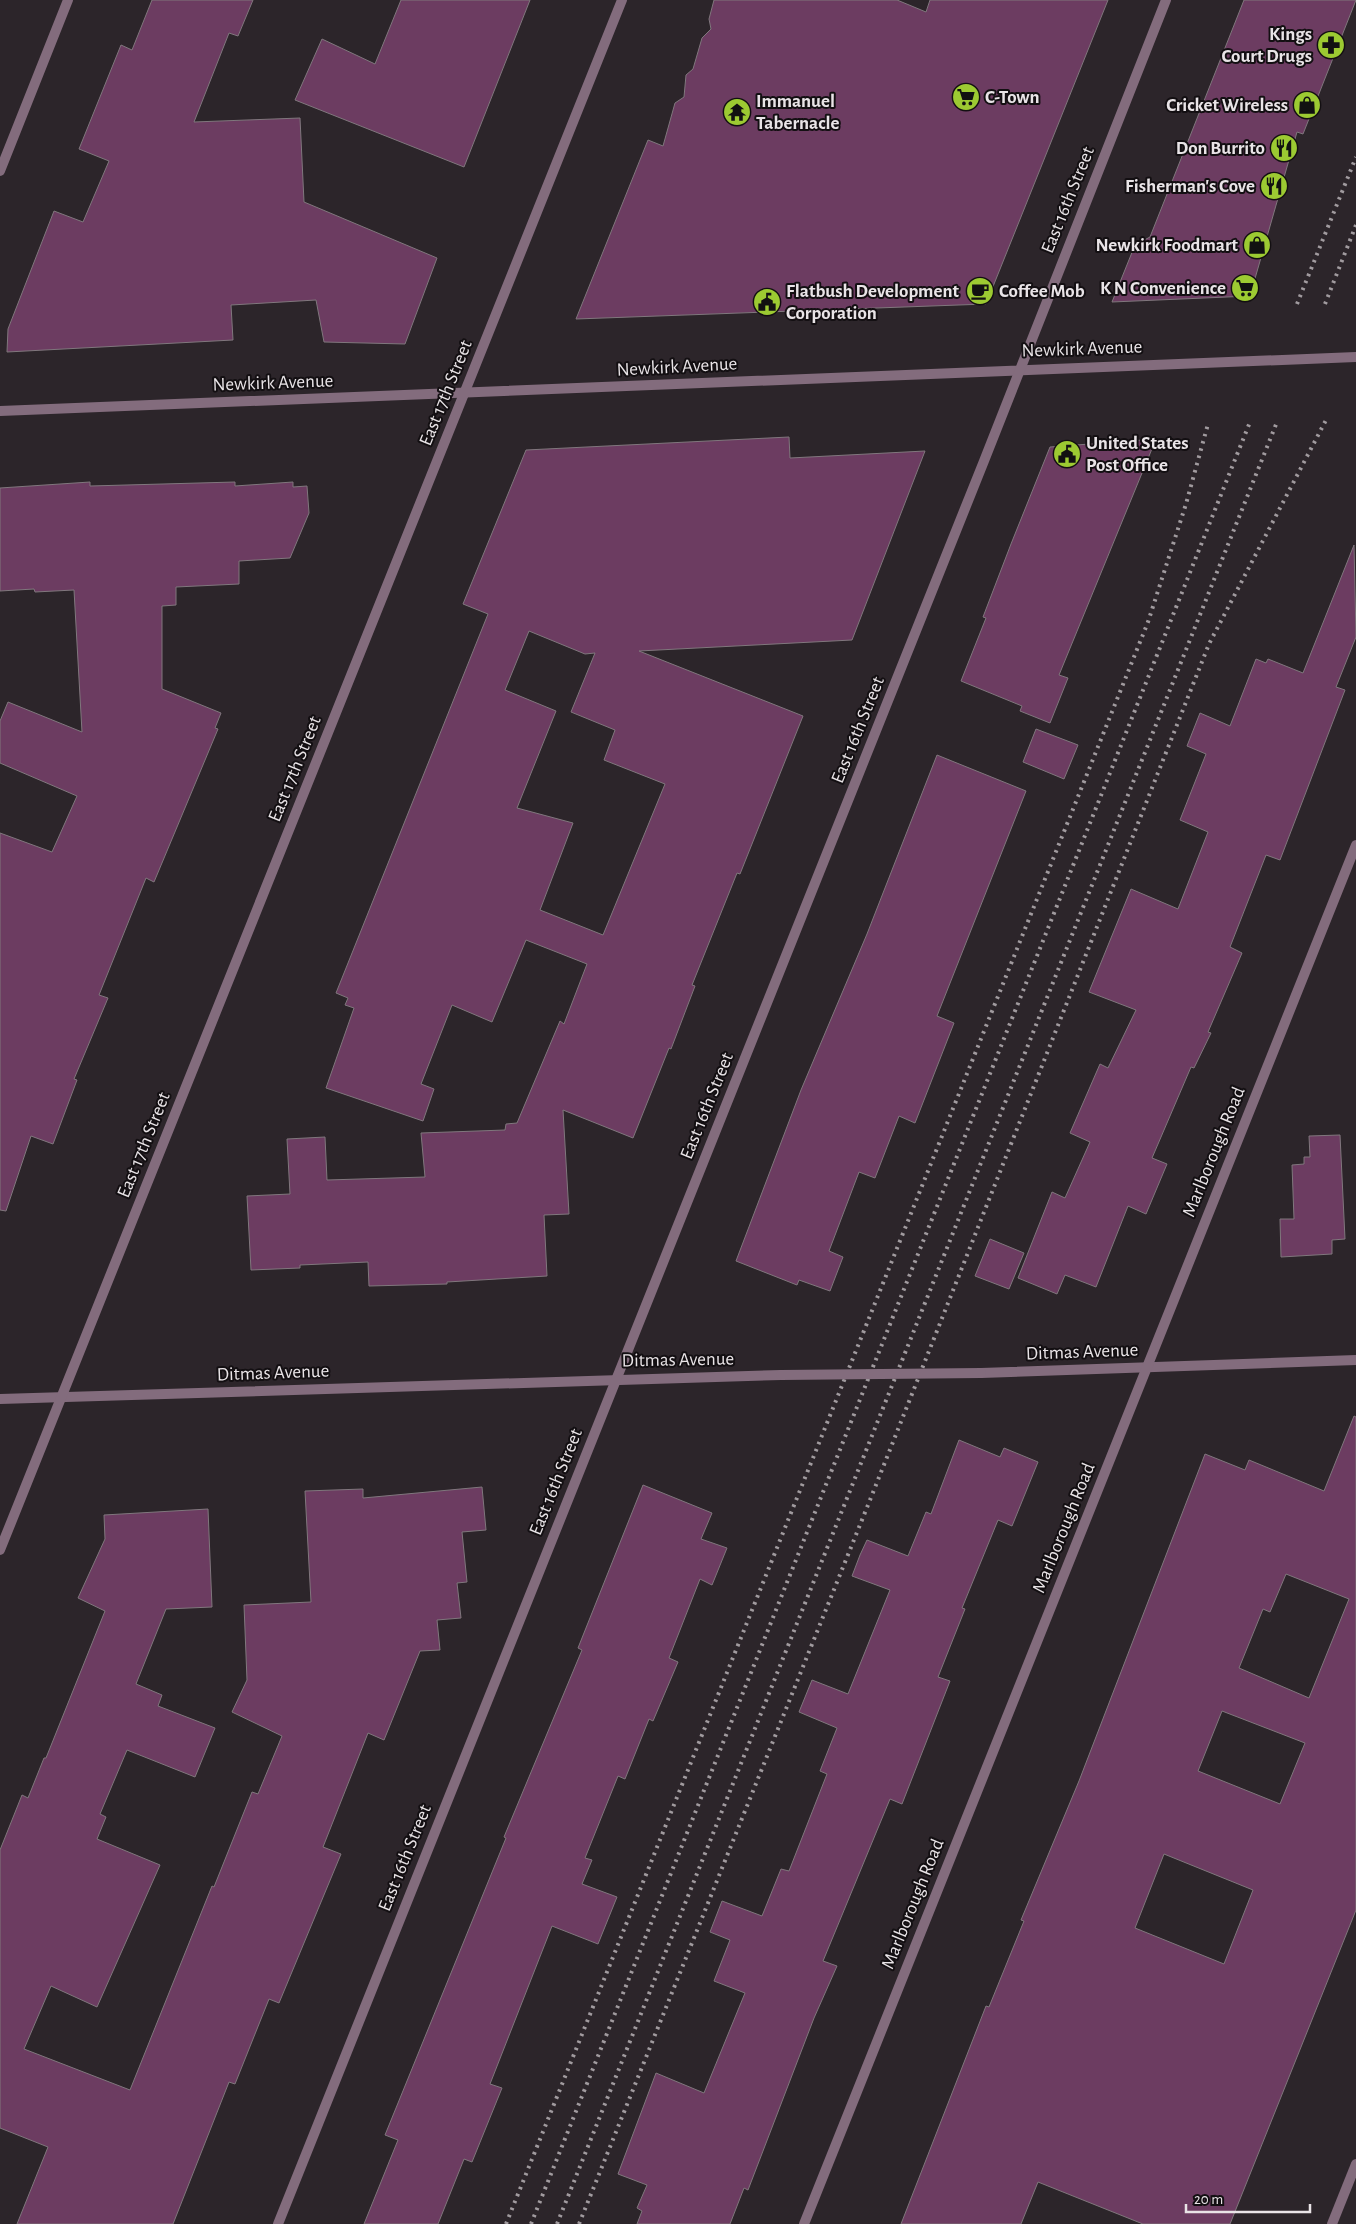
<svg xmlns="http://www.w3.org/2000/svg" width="1356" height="2224" font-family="'Alegreya Sans',sans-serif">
<rect width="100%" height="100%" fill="#2c252a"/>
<!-- building -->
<g fill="#6c3c61" stroke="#80777d" fill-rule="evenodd">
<polygon points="152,0 253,0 238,36 229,33 194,122 300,118 304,202 437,258 405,344 324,342 316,300 231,305 233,340 7,352 8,329 54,211 83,222 109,161 79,149 121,45 132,50"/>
<polygon points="401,0 530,0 464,167 295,100 322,39 375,64"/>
<polygon points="714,0 897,0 926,12 930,0 1108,0 986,304 576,319 648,140 663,146 675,103 684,97 686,75 693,69 702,38 711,29 709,19"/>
<polygon points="1244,0 1356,0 1303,134 1297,132 1250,296 1112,302 1135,245 1150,237"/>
<path d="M789 437 790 458 925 451 852 640 639 651 803 716 740 874 737 873 692 985 695 986 671 1049 669 1048 633 1138 563 1110 569 1214 544 1215 547 1276 447 1282V1284L369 1286 368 1262 300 1265V1268L251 1270 247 1196 290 1194 287 1139 325 1137 327 1180 425 1177 421 1133 505 1130 506 1124 517 1123 560 1021 564 1024 587 964 526 940 492 1022 452 1005 421 1084 434 1089 423 1121 326 1088 354 1008 345 1005 348 998 336 993 488 614 463 604 526 450ZM529 631 585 654 595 653 571 712 615 730 604 760 665 784 603 935 540 910 573 823 517 808 556 711 505 690Z"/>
<polygon points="1156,439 1059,675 1068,678 1050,723 1020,711 1022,706 961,681 986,618 983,617 1011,544 1050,447"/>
<polygon points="90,482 90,486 235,482 235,486 293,482 293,487 307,486 309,513 290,558 239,561 239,584 176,587 176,605 162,606 162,689 221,713 215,728 218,729 154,882 146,878 99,995 108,998 74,1079 77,1080 53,1144 31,1136 6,1211 0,1210 0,833 52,852 77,796 0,763 0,721 8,702 82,732 74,590 35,592 34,589 0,591 0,488"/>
<polygon points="1354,545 1356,637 1336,687 1345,690 1280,860 1266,855 1230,947 1242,953 1208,1032 1211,1033 1194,1068 1191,1067 1152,1158 1167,1164 1146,1214 1128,1206 1096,1287 1065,1275 1057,1294 1018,1278 1052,1192 1065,1198 1090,1142 1070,1133 1100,1064 1108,1068 1136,1010 1089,992 1131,889 1178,909 1208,832 1180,820 1206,754 1187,746 1200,713 1230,726 1256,659 1266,663 1268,659 1303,673"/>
<polygon points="1036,729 1078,745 1064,779 1023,762"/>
<polygon points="937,755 1026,791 937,1016 954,1023 915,1123 899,1116 875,1178 859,1172 829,1251 843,1257 830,1291 799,1280 797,1285 736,1261 801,1090 867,934"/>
<polygon points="1340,1135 1345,1239 1332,1240 1332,1254 1281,1257 1280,1219 1294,1219 1292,1165 1304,1164 1304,1157 1310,1157 1309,1136"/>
<polygon points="990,1239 1024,1253 1009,1289 975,1276"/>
<path d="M1354 1416 1356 1417V1910L1230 2224H1143L1038 2182 1021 2224H901L986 2006 989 2007 1024 1921 1021 1920 1079 1781 1205 1454 1245 1470 1249 1460 1324 1491ZM1286 1574 1349 1599 1309 1698 1239 1668 1263 1609 1270 1612ZM1222 1711 1305 1743 1280 1804 1198 1771ZM1164 1854 1253 1890 1224 1964 1135 1928Z"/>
<polygon points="959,1440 1000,1457 1004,1448 1038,1462 1012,1526 998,1520 962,1608 965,1609 938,1677 950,1681 902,1804 890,1799 823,1961 837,1966 814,2018 748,2190 744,2188 730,2224 637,2224 642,2211 637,2208 647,2185 618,2174 656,2073 704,2093 745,1993 714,1981 730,1940 710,1932 722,1901 762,1916 781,1869 789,1871 827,1774 820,1771 837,1728 799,1712 812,1680 848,1694 890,1590 852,1576 860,1555 867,1540 908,1556 926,1512 931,1514"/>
<polygon points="643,1485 712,1513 701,1539 727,1548 712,1585 700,1579 669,1658 678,1662 653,1721 649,1719 625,1779 618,1776 585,1858 592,1860 582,1884 617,1897 598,1944 552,1926 490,2084 502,2088 472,2162 464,2159 438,2224 364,2224 398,2140 385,2135 506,1838 504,1837 582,1650 578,1648"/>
<polygon points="482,1487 486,1530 462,1532 467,1582 457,1583 461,1618 437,1620 440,1650 420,1651 384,1740 368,1733 323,1847 341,1854 279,2003 269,1999 235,2084 229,2082 173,2224 17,2224 48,2147 0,2128 0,1850 22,1795 28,1798 44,1758 46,1758 105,1611 78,1598 105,1539 104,1515 208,1509 212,1607 166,1609 136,1684 162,1695 158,1706 215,1728 195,1777 127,1750 100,1814 106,1817 97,1839 160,1865 97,2007 51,1986 24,2049 130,2090 212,1886 214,1887 252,1792 258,1794 282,1736 232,1712 247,1680 244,1605 311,1602 305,1491 363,1489 363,1498"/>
</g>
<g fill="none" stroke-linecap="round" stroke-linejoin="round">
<!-- minor -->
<g stroke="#836c7d" stroke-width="10">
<polyline points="0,171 68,0"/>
<polyline points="0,411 1356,357"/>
<polyline points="981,1373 1356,1360"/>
<polyline points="0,1399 781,1375"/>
<polyline points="0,1550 622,0"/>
<polyline points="278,2224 984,461 1166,0"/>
<polyline points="804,2224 1356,845"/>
<polyline points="1332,2224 1356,2164"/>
</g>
<!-- rail -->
<g stroke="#a19b9f" stroke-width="4" stroke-dasharray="2.5 5" stroke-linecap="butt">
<polyline points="1297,304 1356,157"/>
<polyline points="1325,304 1356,225"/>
<polyline points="506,2224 1148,622 1186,504 1208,424"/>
<polyline points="531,2224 1250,422"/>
<polyline points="557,2224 1277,422"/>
<polyline points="579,2224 872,1495 1209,644 1326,420"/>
</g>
<!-- minor-bridge -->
<polyline stroke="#836c7d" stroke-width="10" points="781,1375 981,1373"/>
</g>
<!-- icons -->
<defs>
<g id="pharmacy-disc" transform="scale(1.4375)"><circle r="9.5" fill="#9cca32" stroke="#130f12"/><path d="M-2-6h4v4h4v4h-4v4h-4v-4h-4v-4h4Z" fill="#111"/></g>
<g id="supermarket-disc" transform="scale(1.4375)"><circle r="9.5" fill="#9cca32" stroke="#130f12"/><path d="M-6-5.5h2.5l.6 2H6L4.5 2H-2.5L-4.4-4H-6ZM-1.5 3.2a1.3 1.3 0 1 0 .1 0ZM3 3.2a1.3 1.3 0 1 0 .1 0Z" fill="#111"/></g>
<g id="shop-disc" transform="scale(1.4375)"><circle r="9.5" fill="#9cca32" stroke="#130f12"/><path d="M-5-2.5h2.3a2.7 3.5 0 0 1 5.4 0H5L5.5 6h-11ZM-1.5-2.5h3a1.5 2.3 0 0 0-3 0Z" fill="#111"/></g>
<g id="temple-disc" transform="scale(1.4375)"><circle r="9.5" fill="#9cca32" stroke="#130f12"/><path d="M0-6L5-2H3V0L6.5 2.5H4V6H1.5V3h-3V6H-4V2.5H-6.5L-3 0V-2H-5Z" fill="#111"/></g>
<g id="restaurant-disc" transform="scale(1.4375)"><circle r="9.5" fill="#9cca32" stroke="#130f12"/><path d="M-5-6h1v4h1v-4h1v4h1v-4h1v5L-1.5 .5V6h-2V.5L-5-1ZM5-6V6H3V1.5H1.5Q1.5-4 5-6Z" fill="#111"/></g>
<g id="cafe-disc" transform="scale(1.4375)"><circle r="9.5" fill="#9cca32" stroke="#130f12"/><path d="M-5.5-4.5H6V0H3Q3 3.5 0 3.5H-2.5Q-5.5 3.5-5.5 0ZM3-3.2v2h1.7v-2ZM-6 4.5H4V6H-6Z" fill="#111"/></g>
<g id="civic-disc" transform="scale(1.4375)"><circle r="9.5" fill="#9cca32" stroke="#130f12"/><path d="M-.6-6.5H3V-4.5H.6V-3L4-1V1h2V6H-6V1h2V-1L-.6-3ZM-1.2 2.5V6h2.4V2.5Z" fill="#111"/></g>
</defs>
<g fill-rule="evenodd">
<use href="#pharmacy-disc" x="1331" y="45"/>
<use href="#supermarket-disc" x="966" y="97"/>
<use href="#shop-disc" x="1307" y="105"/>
<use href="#temple-disc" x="737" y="112"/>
<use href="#restaurant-disc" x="1284" y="148"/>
<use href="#restaurant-disc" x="1274" y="186"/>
<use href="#shop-disc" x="1257" y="245"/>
<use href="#supermarket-disc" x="1245" y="288"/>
<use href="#cafe-disc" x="980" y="291"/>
<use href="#civic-disc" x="767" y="302"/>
<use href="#civic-disc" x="1067" y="454"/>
</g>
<g text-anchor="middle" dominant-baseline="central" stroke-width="4" stroke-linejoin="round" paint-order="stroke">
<!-- poi labels -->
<g font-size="19" font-weight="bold" fill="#e9e4e7" stroke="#130f12" text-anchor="end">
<text x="1312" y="34">Kings<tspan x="1312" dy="22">Court Drugs</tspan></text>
<text x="985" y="97" text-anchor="start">C-Town</text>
<text x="756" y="101" text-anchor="start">Immanuel<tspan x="756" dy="22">Tabernacle</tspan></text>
<text x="1288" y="105">Cricket Wireless</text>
<text x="1265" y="148">Don Burrito</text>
<text x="1255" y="186">Fisherman's Cove</text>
<text x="1238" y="245">Newkirk Foodmart</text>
<text x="1226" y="288">K N Convenience</text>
<text x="786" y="291" text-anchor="start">Flatbush Development<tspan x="786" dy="22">Corporation</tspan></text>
<text x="999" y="291" text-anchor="start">Coffee Mob</text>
<text x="1086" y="443" text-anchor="start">United States<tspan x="1086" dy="22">Post Office</tspan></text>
</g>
<!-- street labels -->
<g font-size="19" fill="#e9e4e7" stroke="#130f12">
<text transform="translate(1068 200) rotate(-68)">East 16th Street</text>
<text transform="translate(1082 349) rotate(-2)">Newkirk Avenue</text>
<text transform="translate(677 367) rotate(-3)">Newkirk Avenue</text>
<text transform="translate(273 383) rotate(-2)">Newkirk Avenue</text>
<text transform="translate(446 393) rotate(-68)">East 17th Street</text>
<text transform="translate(858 730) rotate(-68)">East 16th Street</text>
<text transform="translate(295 769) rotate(-68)">East 17th Street</text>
<text transform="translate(707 1106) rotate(-68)">East 16th Street</text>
<text transform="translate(144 1145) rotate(-68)">East 17th Street</text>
<text transform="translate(1214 1152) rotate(-68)">Marlborough Road</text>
<text transform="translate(1082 1352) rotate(-2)">Ditmas Avenue</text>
<text transform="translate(678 1360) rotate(-1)">Ditmas Avenue</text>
<text transform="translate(273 1373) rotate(-2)">Ditmas Avenue</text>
<text transform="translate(556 1482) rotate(-68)">East 16th Street</text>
<text transform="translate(1064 1528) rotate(-68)">Marlborough Road</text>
<text transform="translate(405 1858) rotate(-68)">East 16th Street</text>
<text transform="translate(913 1904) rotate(-68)">Marlborough Road</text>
</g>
</g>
<!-- scale -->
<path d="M1186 2204v8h124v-8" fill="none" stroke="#e9e4e7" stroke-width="2.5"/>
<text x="1194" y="2204" font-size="15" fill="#e9e4e7" stroke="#130f12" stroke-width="4" paint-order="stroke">20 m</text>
</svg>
